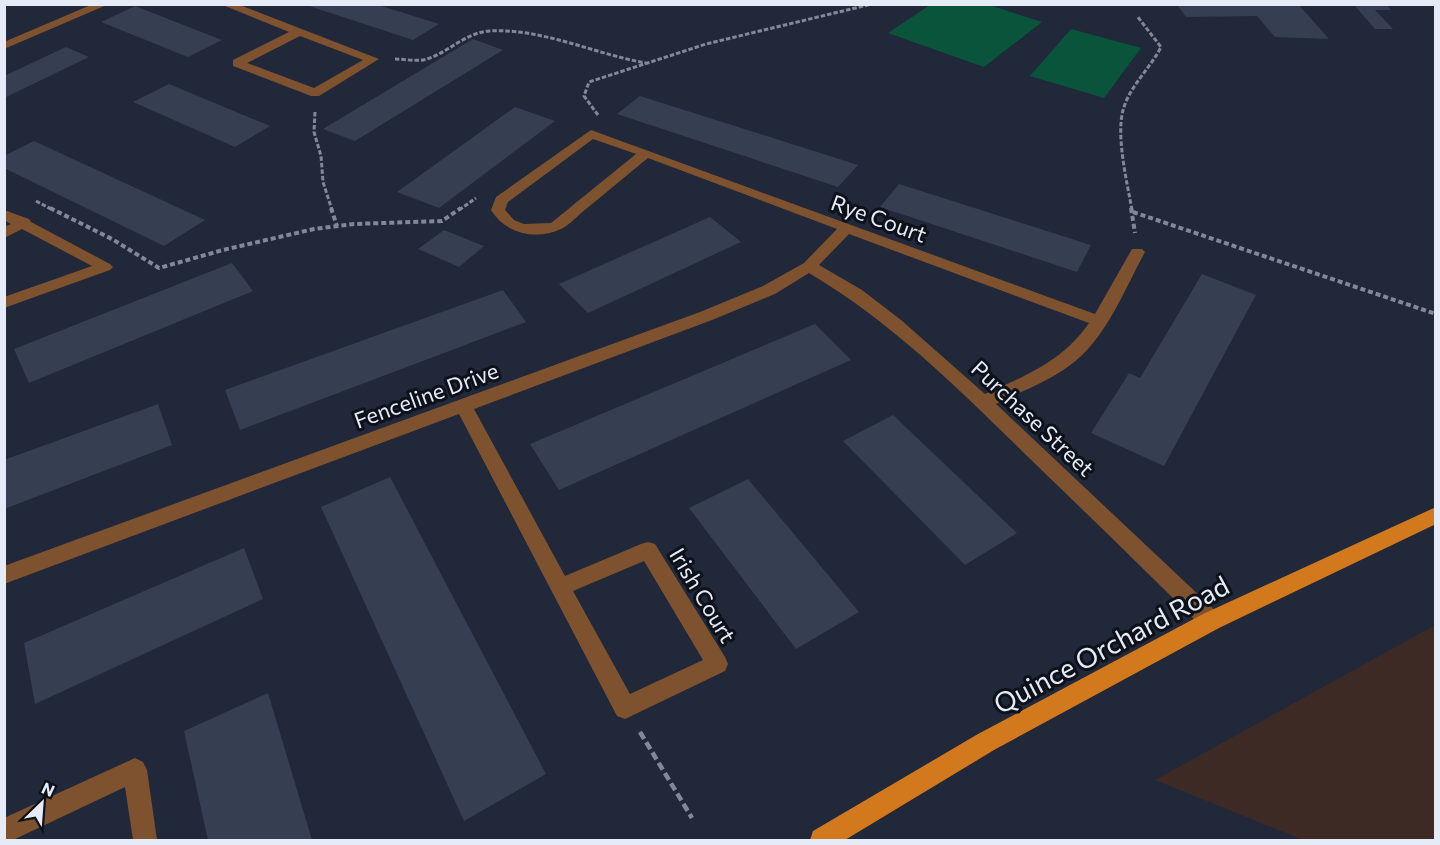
<svg xmlns="http://www.w3.org/2000/svg" width="1440" height="845" font-family="Commissioner,sans-serif">
<rect width="100%" height="100%" fill="#20283a"/>
<!-- industrial -->
<polygon fill="#3d2a24" points="1435,625 1435,840 1303,840 1155,780"/>
<!-- green -->
<g fill="#0a543c">
<polygon points="930,5 989,5 1042,22 984,67 888,33"/>
<polygon points="1071,29 1141,48 1104,98 1030,76"/>
</g>
<!-- building -->
<g fill="#363e52">
<polygon points="303,4 375,4 439,24 413,40"/>
<polygon points="1182,4 1298,4 1329,39 1275,37 1257,16 1186,17 1178,6 1183,6"/>
<polygon points="1386,4 1391,10 1375,10 1393,29 1375,29 1354,5"/>
<polygon points="135,6 222,40 188,57 101,22"/>
<polygon points="473,39 503,50 355,141 323,129"/>
<polygon points="66,47 89,57 4,98 4,76"/>
<polygon points="169,84 270,126 235,147 133,102"/>
<polygon points="640,96 858,165 838,187 617,114"/>
<polygon points="515,107 555,121 439,208 397,192"/>
<polygon points="34,141 205,220 164,246 4,168 4,156"/>
<polygon points="899,184 1091,245 1077,272 880,207"/>
<polygon points="710,217 741,242 588,313 559,284"/>
<polygon points="444,230 484,246 459,267 418,249"/>
<polygon points="232,263 253,291 29,383 14,349"/>
<polygon points="1202,274 1256,295 1164,466 1091,433 1129,373 1140,378"/>
<polygon points="503,290 526,322 240,430 225,390"/>
<polygon points="815,324 851,360 559,490 530,444"/>
<polygon points="158,404 172,445 4,509 4,460"/>
<polygon points="893,415 1017,533 965,565 843,441"/>
<polygon points="390,477 546,774 464,821 321,507"/>
<polygon points="748,479 859,612 796,649 689,508"/>
<polygon points="244,548 263,599 35,704 24,643"/>
<polygon points="268,693 312,840 208,840 184,731"/>
</g>
<g fill="none" stroke-linecap="round" stroke-linejoin="round">
<!-- path-far2 -->
<g stroke="#828898" stroke-width="3" stroke-dasharray="4.5 2" stroke-linecap="butt">
<path d="M395 59C405 59 417 62 427 59 449 52 465 33 489 31 543 28 594 54 646 63"/>
<polyline points="315,112 314,132 321,156 323,182 332,210"/>
<polyline points="598,115 584,96 589,82 706,44 872,4"/>
<polyline points="36,201 53,210"/>
<polyline points="459,210 476,198"/>
<path d="M1132 210C1127 182 1115 133 1124 107 1131 85 1151 67 1161 47L1137 16"/>
</g>
<!-- path-far1 -->
<g stroke="#828898" stroke-width="4" stroke-dasharray="5 3" stroke-linecap="butt">
<polyline points="50,208 112,239 159,268 223,250 314,229 354,224 442,221 461,208"/>
<polyline points="331,208 337,226"/>
<polyline points="1131,208 1135,233"/>
<polyline points="1133,212 1436,314"/>
</g>
<!-- path -->
<polyline stroke="#828898" stroke-width="4.5" stroke-dasharray="8 4" stroke-linecap="butt" points="640,732 692,818"/>
<!-- minor -->
<g fill="#7e522e" fill-rule="evenodd">
<polygon points="93,4 109,4 4,49 4,42"/>
<path d="M220 4H237L379 59 319 96H311L233 66V60L289 32ZM300 36 363 60 314 88 247 63Z"/>
<path d="M591 130 1095 314 1132 249H1142L1145 252C1124 290 1106 340 1069 366 1047 382 1020 392 996 404L1219 614 1222 621 1219 628 1211 630 1203 628C1144 569 1084 511 1024 453 957 387 890 321 809 273L775 294 712 320 474 409 565 576 641 544 648 542 655 544 725 657 728 664 725 671 625 719 617 716 459 414 4 584V566L700 312 763 286 804 263 837 229 648 158C627 175 607 192 586 209 578 215 570 225 561 229 535 241 505 233 491 210L496 197ZM593 139 636 154 551 223 524 224 514 220 505 210 508 202ZM849 234 1089 323C1063 361 1025 376 985 394L901 320 862 290 819 265ZM644 561 703 660 630 694 573 591Z"/>
<polygon points="4,210 29,219 31,222 110,264 113,267 110,270 4,308 4,297 92,266 22,229 4,238 4,227 11,224 4,220"/>
<polygon points="135,758 143,762 147,770 157,840 133,840 125,787 13,840 4,840 4,818"/>
</g>
<!-- major -->
<polygon fill="#d2791e" fill-rule="evenodd" points="1436,507 1436,524 1219,628 994,750 845,840 810,840 813,831 978,734 1203,614"/>
</g>
<g text-anchor="middle" dominant-baseline="central" stroke-width="6" stroke-linejoin="round" paint-order="stroke">
<!-- street labels -->
<g font-size="22" fill="#e6ebf8" stroke="#0d1119">
<text transform="translate(879 218) rotate(20)">Rye Court</text>
<text transform="translate(426 395) rotate(-20)">Fenceline Drive</text>
<text transform="translate(1033 418) rotate(43)">Purchase Street</text>
<text transform="translate(703 595) rotate(59)">Irish Court</text>
</g>
<!-- near-street labels -->
<g font-size="27" fill="#e6ebf8" stroke="#0d1119">
<text transform="translate(1111 644) rotate(-28)">Quince Orchard Road</text>
</g>
</g>
<!-- border -->
<rect width="1440" height="845" fill="none" stroke="#e6ebf8" stroke-width="12"/>
<!-- north arrow -->
<g transform="translate(42 803) rotate(25)" stroke="#0d1119" stroke-width="4.5" paint-order="stroke">
<path d="M0-4.5L10 22L0 15L-10 22Z" fill="#e6ebf8"/>
<text y="-9" font-size="16" font-weight="bold" text-anchor="middle" fill="#e6ebf8">N</text>
</g>
</svg>
